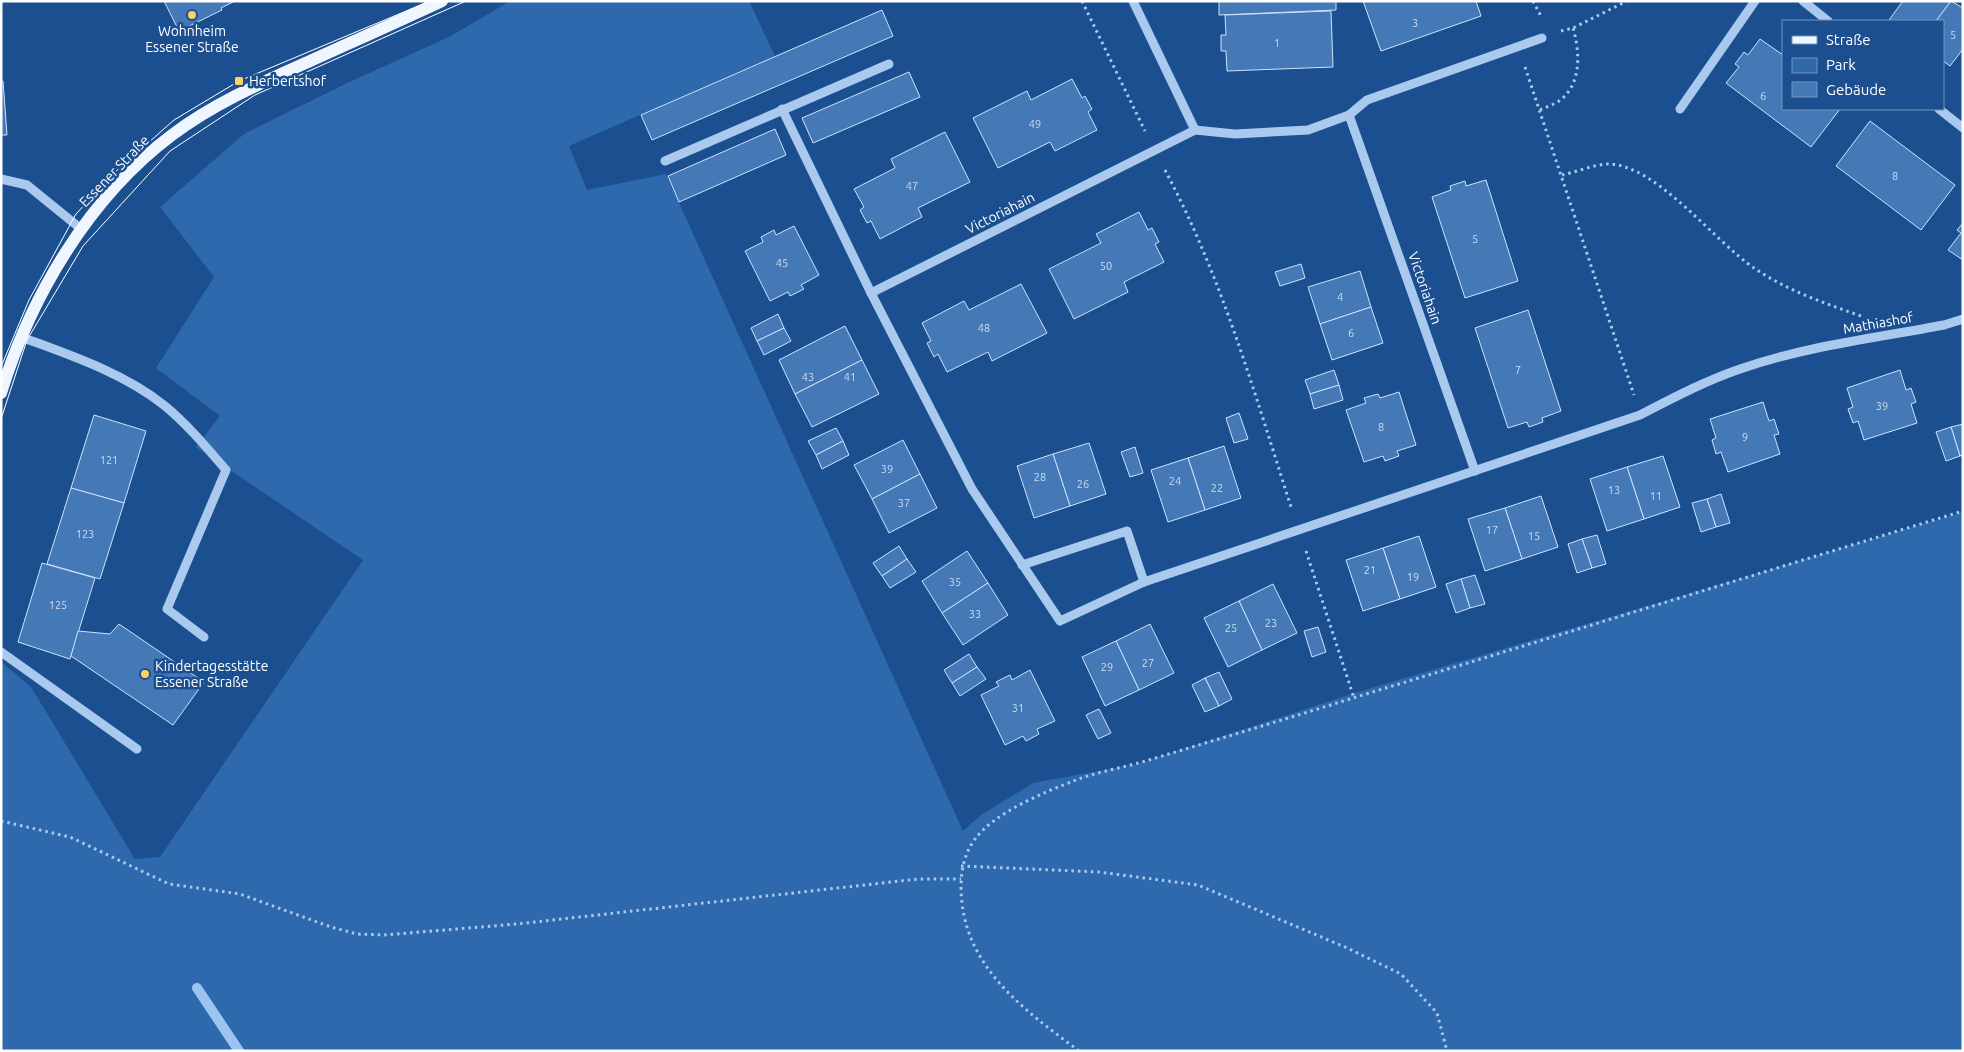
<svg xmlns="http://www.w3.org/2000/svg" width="1964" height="1052" font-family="Ubuntu,sans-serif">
<rect width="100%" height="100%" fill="#1b4f8f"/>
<!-- green -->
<polygon fill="#2e69ad" points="510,1 749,1 775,56 569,146 587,190 666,174 963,831 981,815 1033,783 1137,764 1358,692 1963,512 1963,1051 1,1051 1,662 31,687 135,859 160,857 363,560 196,447 220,416 156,368 214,277 160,207 244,134 345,84 451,36"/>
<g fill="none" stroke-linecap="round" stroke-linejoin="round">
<!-- stream -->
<polyline stroke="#9cc4f0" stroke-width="10" points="197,988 239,1051"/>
</g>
<!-- building -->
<g fill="#4478b7" stroke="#cfe3fa">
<polygon points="164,1 235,1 221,8 222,10 179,31"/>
<polygon points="1219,1 1336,1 1336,10 1219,15"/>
<polygon points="1363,1 1476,1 1481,16 1381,51"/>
<polygon points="1903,1 1951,1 1936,21 1890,21 1889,20"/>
<polygon points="1951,1 1963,8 1963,49 1950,66 1943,61 1943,21 1936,21"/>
<polygon points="882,10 893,36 652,140 641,115"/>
<polygon points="1331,11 1333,67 1227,71 1226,51 1221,51 1221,35 1226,35 1225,15"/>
<polygon points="1760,39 1783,55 1783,109 1840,109 1811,147 1726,83 1739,67 1735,64 1744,52 1748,55"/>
<polygon points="909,72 920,97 813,143 802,118"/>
<polygon points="1072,79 1082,98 1085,96 1092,109 1088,112 1097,130 1055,151 1050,142 998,168 973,118 1027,91 1031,100"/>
<polygon points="1,81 3,81 7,135 1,135"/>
<polygon points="1870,121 1955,185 1921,230 1836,166"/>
<polygon points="775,129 786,155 679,202 668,176"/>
<polygon points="945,132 970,182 918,208 922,217 880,239 871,221 867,223 860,210 864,207 854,189 895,168 891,159"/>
<polygon points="1486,180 1518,281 1465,298 1432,197 1451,190 1450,186 1465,181 1466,186"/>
<polygon points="1139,212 1148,230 1152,228 1159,242 1155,244 1164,262 1124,282 1128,292 1074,319 1049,269 1101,243 1096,234"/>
<polygon points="1963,223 1963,260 1948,250 1961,233 1957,230"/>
<polygon points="794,226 819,275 801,285 804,289 790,296 788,292 770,301 745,251 763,242 761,237 774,230 776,235"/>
<polygon points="1301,264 1305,278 1280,286 1275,272"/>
<polygon points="1360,271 1371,307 1320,324 1308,287"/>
<polygon points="1021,284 1047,333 992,361 988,352 947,372 938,354 934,357 927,343 931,341 922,323 964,301 969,310"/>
<polygon points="1371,307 1383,343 1332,360 1320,324"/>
<polygon points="1528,310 1561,411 1542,418 1543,422 1529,427 1527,422 1508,428 1475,328"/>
<polygon points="778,314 784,328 757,341 751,328"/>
<polygon points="845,326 862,360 795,394 779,360"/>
<polygon points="784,328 791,341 764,355 757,341"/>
<polygon points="862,360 879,394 812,427 795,394"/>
<polygon points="1334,370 1339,385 1310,394 1305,380"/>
<polygon points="1900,370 1906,390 1911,388 1916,402 1911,404 1917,423 1864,440 1858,421 1853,423 1848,409 1853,407 1847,388"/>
<polygon points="1339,385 1343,400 1314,409 1310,394"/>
<polygon points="1399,392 1416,445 1397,451 1399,456 1385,461 1383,456 1364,462 1346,410 1366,403 1364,398 1378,394 1380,398"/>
<polygon points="1763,402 1769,421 1774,419 1779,434 1774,435 1780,454 1728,472 1721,452 1716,454 1712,440 1716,438 1710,419"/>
<polygon points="1239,413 1248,439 1234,443 1226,418"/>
<polygon points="94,415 146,431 124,503 71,488"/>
<polygon points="1963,424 1963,455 1960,456 1951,427"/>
<polygon points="1951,427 1960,456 1946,461 1936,432"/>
<polygon points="836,428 843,441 816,455 808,441"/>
<polygon points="903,440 920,474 872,499 854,465"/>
<polygon points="843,441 849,455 822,469 816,455"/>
<polygon points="1089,443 1106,494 1070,506 1053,454"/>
<polygon points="1224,446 1241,498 1205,510 1188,458"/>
<polygon points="1135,447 1143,473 1130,477 1121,452"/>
<polygon points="1053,454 1070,506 1034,518 1017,466"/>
<polygon points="1663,456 1680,507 1644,519 1627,467"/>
<polygon points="1188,458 1205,510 1168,522 1151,470"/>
<polygon points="1627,467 1644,519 1607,531 1590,479"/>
<polygon points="920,474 937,508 889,533 872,499"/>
<polygon points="71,488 124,503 100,579 47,564"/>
<polygon points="1721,494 1730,523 1716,527 1707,499"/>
<polygon points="1541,496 1558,547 1522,559 1505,508"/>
<polygon points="1707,499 1716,527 1701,532 1692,503"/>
<polygon points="1505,508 1522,559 1485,571 1468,519"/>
<polygon points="1597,535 1606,564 1592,568 1582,539"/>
<polygon points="1419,536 1436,587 1400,599 1383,548"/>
<polygon points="1582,539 1592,568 1577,573 1568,544"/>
<polygon points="899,546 907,559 882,576 873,563"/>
<polygon points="1383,548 1400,599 1363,611 1346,560"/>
<polygon points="967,551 988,583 942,613 922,581"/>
<polygon points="907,559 916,572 890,588 882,576"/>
<polygon points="42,563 95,578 70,659 18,642"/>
<polygon points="1475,575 1485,604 1470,608 1461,579"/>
<polygon points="1461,579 1470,608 1456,613 1446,584"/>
<polygon points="988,583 1008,615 963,645 942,613"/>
<polygon points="1273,584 1297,633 1262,650 1239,601"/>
<polygon points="1239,601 1262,650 1228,667 1204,618"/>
<polygon points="119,624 204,682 173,725 71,656 78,631 110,634"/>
<polygon points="1150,624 1174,673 1139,690 1116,641"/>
<polygon points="1318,627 1326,652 1312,657 1304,631"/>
<polygon points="1116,641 1139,690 1105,706 1082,657"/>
<polygon points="969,654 977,667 952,683 944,670"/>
<polygon points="977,667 986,679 960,696 952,683"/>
<polygon points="1030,670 1055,721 1037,729 1039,734 1026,741 1023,736 1005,745 981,695 999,686 996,682 1010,675 1012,680"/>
<polygon points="1219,672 1232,699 1219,706 1205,678"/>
<polygon points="1205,678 1219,706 1205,712 1192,685"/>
<polygon points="1099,709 1111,733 1098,739 1086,715"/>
</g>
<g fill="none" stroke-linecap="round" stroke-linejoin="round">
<!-- path -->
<g stroke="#a9c9ee" stroke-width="3" stroke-dasharray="2.5 4" stroke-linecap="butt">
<polyline points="1082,1 1145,131"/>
<polyline points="1533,1 1541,16"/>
<polyline points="1561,31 1573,28 1627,1"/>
<polyline points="1525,67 1634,395"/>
<path d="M1540 110C1546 107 1553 105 1559 101 1582 85 1580 51 1573 28"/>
<path d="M1165 170C1222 277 1255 395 1292 510"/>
<path d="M1562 175C1576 172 1593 165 1607 164 1655 163 1714 241 1754 268 1786 290 1824 303 1861 316"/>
<polyline points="1306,551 1354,698"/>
<polyline points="1,821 70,837 169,884 240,894 331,927 357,934 384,935 517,924 918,879 961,879"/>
<polyline points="961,866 1099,872 1198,885 1345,947 1401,974 1437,1013 1447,1051"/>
<path d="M1079 1051C1023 1009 962 966 961 888 961 871 964 854 975 839 995 812 1045 792 1076 780 1100 771 1127 767 1152 759 1219 739 1286 719 1353 698 1557 636 1760 573 1963 511"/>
</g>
<!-- minor -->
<g stroke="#a9c9ee" stroke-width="9">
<polyline points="1133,1 1195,130"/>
<polyline points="1803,1 1828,21"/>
<path d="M782 109 871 293 972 489 1060 621 1144 582 1640 415C1673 398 1705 381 1740 369 1806 346 1876 338 1944 325L1963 319"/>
<polyline points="1680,109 1755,1"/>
<polyline points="1939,109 1963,128"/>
<polyline points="1349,115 1475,471"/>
<polyline points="665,161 889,64"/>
<polyline points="1,179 27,185 80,228"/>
<polyline points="871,293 1195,130 1235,134 1308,130 1349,115 1367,100 1542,38"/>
<path d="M21 337C70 355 124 373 165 406 188 425 207 448 226 470L167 609 204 637"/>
<polyline points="1022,565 1127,531 1144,582"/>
<polyline points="1,652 137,749"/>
</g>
<!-- major -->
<path stroke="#f0f6ff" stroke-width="12" d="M1 393C31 296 89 197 172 135 213 104 261 83 308 62 352 42 397 22 442 1"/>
<!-- tram -->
<g stroke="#fff" stroke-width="1">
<polyline points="1,367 29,300 76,214 114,173 174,120 239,81 430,1"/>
<polyline points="1,419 27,340 83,246 170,151 255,95 466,1"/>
</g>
</g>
<!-- markers -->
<g fill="#ffd166" stroke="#1b4f8f" stroke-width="2">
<circle cx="192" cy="15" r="5"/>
<rect x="234" y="76" width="10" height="10" rx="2.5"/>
<circle cx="145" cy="674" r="5"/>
</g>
<g text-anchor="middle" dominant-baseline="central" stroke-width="5" stroke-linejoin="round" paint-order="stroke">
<!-- number labels -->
<g font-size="11" fill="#d0dded">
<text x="1415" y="23">3</text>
<text x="1953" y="35">5</text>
<text x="1277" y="43">1</text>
<text x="1763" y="96">6</text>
<text x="1035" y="124">49</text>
<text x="1895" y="176">8</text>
<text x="912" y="186">47</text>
<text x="1475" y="239">5</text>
<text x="782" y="263">45</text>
<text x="1106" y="266">50</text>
<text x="1340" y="297">4</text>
<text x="984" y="328">48</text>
<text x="1351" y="333">6</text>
<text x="1518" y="370">7</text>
<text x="808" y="377">43</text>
<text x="850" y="377">41</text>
<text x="1882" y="406">39</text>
<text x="1381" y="427">8</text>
<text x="1745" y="437">9</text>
<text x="109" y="460">121</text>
<text x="887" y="469">39</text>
<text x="1040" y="477">28</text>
<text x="1175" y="481">24</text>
<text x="1083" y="484">26</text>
<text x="1217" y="488">22</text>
<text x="1614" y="490">13</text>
<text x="1656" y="496">11</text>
<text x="904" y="503">37</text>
<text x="1492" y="530">17</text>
<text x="85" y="534">123</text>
<text x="1534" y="536">15</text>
<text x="1370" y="570">21</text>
<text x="1413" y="577">19</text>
<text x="955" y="582">35</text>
<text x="58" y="605">125</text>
<text x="975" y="614">33</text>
<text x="1271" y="623">23</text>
<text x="1231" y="628">25</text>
<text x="1148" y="663">27</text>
<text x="1107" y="667">29</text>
<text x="1018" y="708">31</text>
</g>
<!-- poi labels -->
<g font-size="14" fill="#fff" stroke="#1b4f8f" text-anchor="start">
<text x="192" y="31" text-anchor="middle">Wohnheim<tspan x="192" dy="16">Essener Straße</tspan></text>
<text x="249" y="81">Herbertshof</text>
<text x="155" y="666">Kindertagesstätte<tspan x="155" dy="16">Essener Straße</tspan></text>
</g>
<!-- street labels -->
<g font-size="14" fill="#fff" stroke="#1b4f8f">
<text transform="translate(114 171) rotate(-46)">Essener Straße</text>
<text transform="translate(1000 213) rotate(-27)">Victoriahain</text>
<text transform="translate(1425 288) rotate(71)">Victoriahain</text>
<text transform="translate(1878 323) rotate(-10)">Mathiashof</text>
</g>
</g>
<!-- border -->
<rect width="1964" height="1052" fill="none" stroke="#ffffff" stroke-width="5"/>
<!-- legend -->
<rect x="1782" y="20" width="162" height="90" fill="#1b4f8f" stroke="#7695bc"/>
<rect x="1792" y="36" width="25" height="8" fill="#f0f6ff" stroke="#7695bc"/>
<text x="1826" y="45" font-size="15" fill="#ffffff">Straße</text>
<rect x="1792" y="58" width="25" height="15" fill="#2e69ad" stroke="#7695bc"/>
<text x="1826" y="70" font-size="15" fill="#ffffff">Park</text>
<rect x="1792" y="82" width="25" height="15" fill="#4478b7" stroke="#7695bc"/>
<text x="1826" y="95" font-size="15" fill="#ffffff">Gebäude</text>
</svg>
